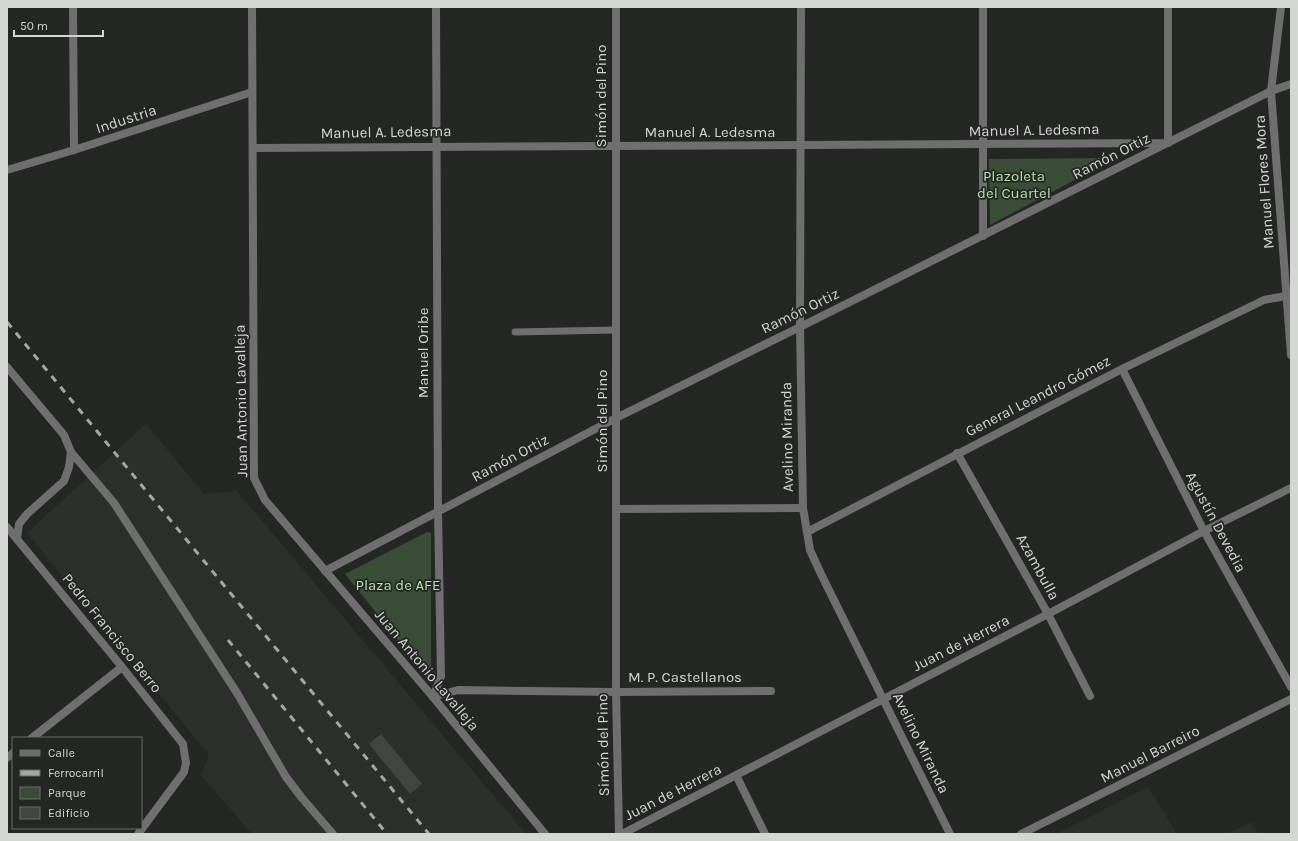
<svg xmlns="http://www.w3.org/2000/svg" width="1298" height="841" font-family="Karla,sans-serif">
<rect width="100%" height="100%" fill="#252725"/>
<!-- built -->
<g fill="#2b312a">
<polygon points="146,424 204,494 237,491 526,834 252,834 201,775 209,755 27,533"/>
<polygon points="1148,787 1177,834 1056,834"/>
<polygon points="1252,822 1258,834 1227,834"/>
</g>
<!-- green -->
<g fill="#3a4d36">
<polygon points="1116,158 990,225 989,159"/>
<polygon points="427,532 431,533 431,671 424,672 345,574"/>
</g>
<!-- building -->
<polygon fill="#434542" points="381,734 422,784 410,794 369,744"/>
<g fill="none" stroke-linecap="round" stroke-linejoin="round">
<!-- service -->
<polyline stroke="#6e6f6e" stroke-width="7" points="515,332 616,330"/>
<!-- minor -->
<g stroke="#6e6f6e" stroke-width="8">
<polyline points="73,7 74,150"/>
<polyline points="252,7 254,478 265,500 433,697 545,834"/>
<polyline points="616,7 616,692 619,834"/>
<polyline points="801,7 800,327 803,508 810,550 821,574 950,834"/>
<polyline points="1281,7 1271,91 1291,355"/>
<path d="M253 148C558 144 863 147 1168 143V7"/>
<polyline points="7,170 74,150 252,92"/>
<polyline points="983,236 983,7"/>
<polyline points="7,367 64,435 71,452 69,467 64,481 27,514 19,524 17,539"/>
<polyline points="1122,369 1204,531 1291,687"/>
<polyline points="71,452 114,503 237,693 286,777 302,798 333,834"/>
<polyline points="957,453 1048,614 1090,696"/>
<polyline points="616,509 803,508"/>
<polyline points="7,527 122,667 183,744 186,763 184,772 138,834"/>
<polyline points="807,532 1122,369 1264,300 1286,296"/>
<polyline points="325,571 616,418 800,327 1271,91 1291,84"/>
<polyline points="433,697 441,676 438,512 436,7"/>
<polyline points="433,697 458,690 616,692 771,691"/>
<polyline points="32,738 122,667"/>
<polyline points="7,758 13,753"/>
<polyline points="736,775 765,834"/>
<polyline points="622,834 1048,614 1204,531 1291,488"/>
<polyline points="1021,834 1291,699"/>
</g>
<!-- rail -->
<g stroke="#a5a7a5" stroke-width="3" stroke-dasharray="7 7" stroke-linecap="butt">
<polyline points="7,322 429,834"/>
<polyline points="228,640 387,834"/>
</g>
</g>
<g text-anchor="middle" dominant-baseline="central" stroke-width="3.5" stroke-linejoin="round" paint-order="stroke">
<!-- street labels -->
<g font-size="15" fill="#d4d6d4" stroke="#252725">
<text transform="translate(601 96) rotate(-90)">Simón del Pino</text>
<text transform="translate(126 119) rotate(-18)">Industria</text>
<text transform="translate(1034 130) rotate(-1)">Manuel A. Ledesma</text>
<text transform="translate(386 132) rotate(-1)">Manuel A. Ledesma</text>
<text x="710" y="132">Manuel A. Ledesma</text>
<text transform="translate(1111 156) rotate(-27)">Ramón Ortiz</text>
<text transform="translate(1264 182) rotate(-94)">Manuel Flores Mora</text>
<text transform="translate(800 311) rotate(-26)">Ramón Ortiz</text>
<text transform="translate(423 353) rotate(-90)">Manuel Oribe</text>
<text transform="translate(1038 396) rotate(-27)">General Leandro Gómez</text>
<text transform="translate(241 401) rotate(-91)">Juan Antonio Lavalleja</text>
<text transform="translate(602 421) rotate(-90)">Simón del Pino</text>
<text transform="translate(787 437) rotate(-91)">Avelino Miranda</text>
<text transform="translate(510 458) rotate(-28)">Ramón Ortiz</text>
<text transform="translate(1216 522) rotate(62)">Agustín Devedia</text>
<text transform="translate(1038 567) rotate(61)">Azambulla</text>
<text transform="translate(112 633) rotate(51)">Pedro Francisco Berro</text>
<text transform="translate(961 643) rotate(-27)">Juan de Herrera</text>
<text transform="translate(427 670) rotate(50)">Juan Antonio Lavalleja</text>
<text x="685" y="677">M. P. Castellanos</text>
<text transform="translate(921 743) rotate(64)">Avelino Miranda</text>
<text transform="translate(603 745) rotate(-91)">Simón del Pino</text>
<text transform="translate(1150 754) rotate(-27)">Manuel Barreiro</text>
<text transform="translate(673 792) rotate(-27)">Juan de Herrera</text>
</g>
<!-- park labels -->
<g font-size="15" fill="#b0e3a6" stroke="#252725">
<text x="1014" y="176">Plazoleta<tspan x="1014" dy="17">del Cuartel</tspan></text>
<text x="398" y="585">Plaza de AFE</text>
</g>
</g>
<!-- border -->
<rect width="1298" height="841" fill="none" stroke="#d4d6d4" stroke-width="16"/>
<!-- legend -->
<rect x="12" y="737" width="130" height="92" fill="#252725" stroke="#6b6d6b"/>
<rect x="20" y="750" width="20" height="6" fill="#6e6f6e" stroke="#6b6d6b"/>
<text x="48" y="757" font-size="12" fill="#d4d6d4">Calle</text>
<rect x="20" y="770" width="20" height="6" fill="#a5a7a5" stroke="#6b6d6b"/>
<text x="48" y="777" font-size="12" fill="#d4d6d4">Ferrocarril</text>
<rect x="20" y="787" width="20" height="12" fill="#3a4d36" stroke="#6b6d6b"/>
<text x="48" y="797" font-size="12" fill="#d4d6d4">Parque</text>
<rect x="20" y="807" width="20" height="12" fill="#434542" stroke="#6b6d6b"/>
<text x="48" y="817" font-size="12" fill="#d4d6d4">Edificio</text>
<!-- scale -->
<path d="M14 30v6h89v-6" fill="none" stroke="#d4d6d4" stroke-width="2"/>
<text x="20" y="30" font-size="12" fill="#d4d6d4" stroke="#252725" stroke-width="3" paint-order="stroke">50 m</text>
</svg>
